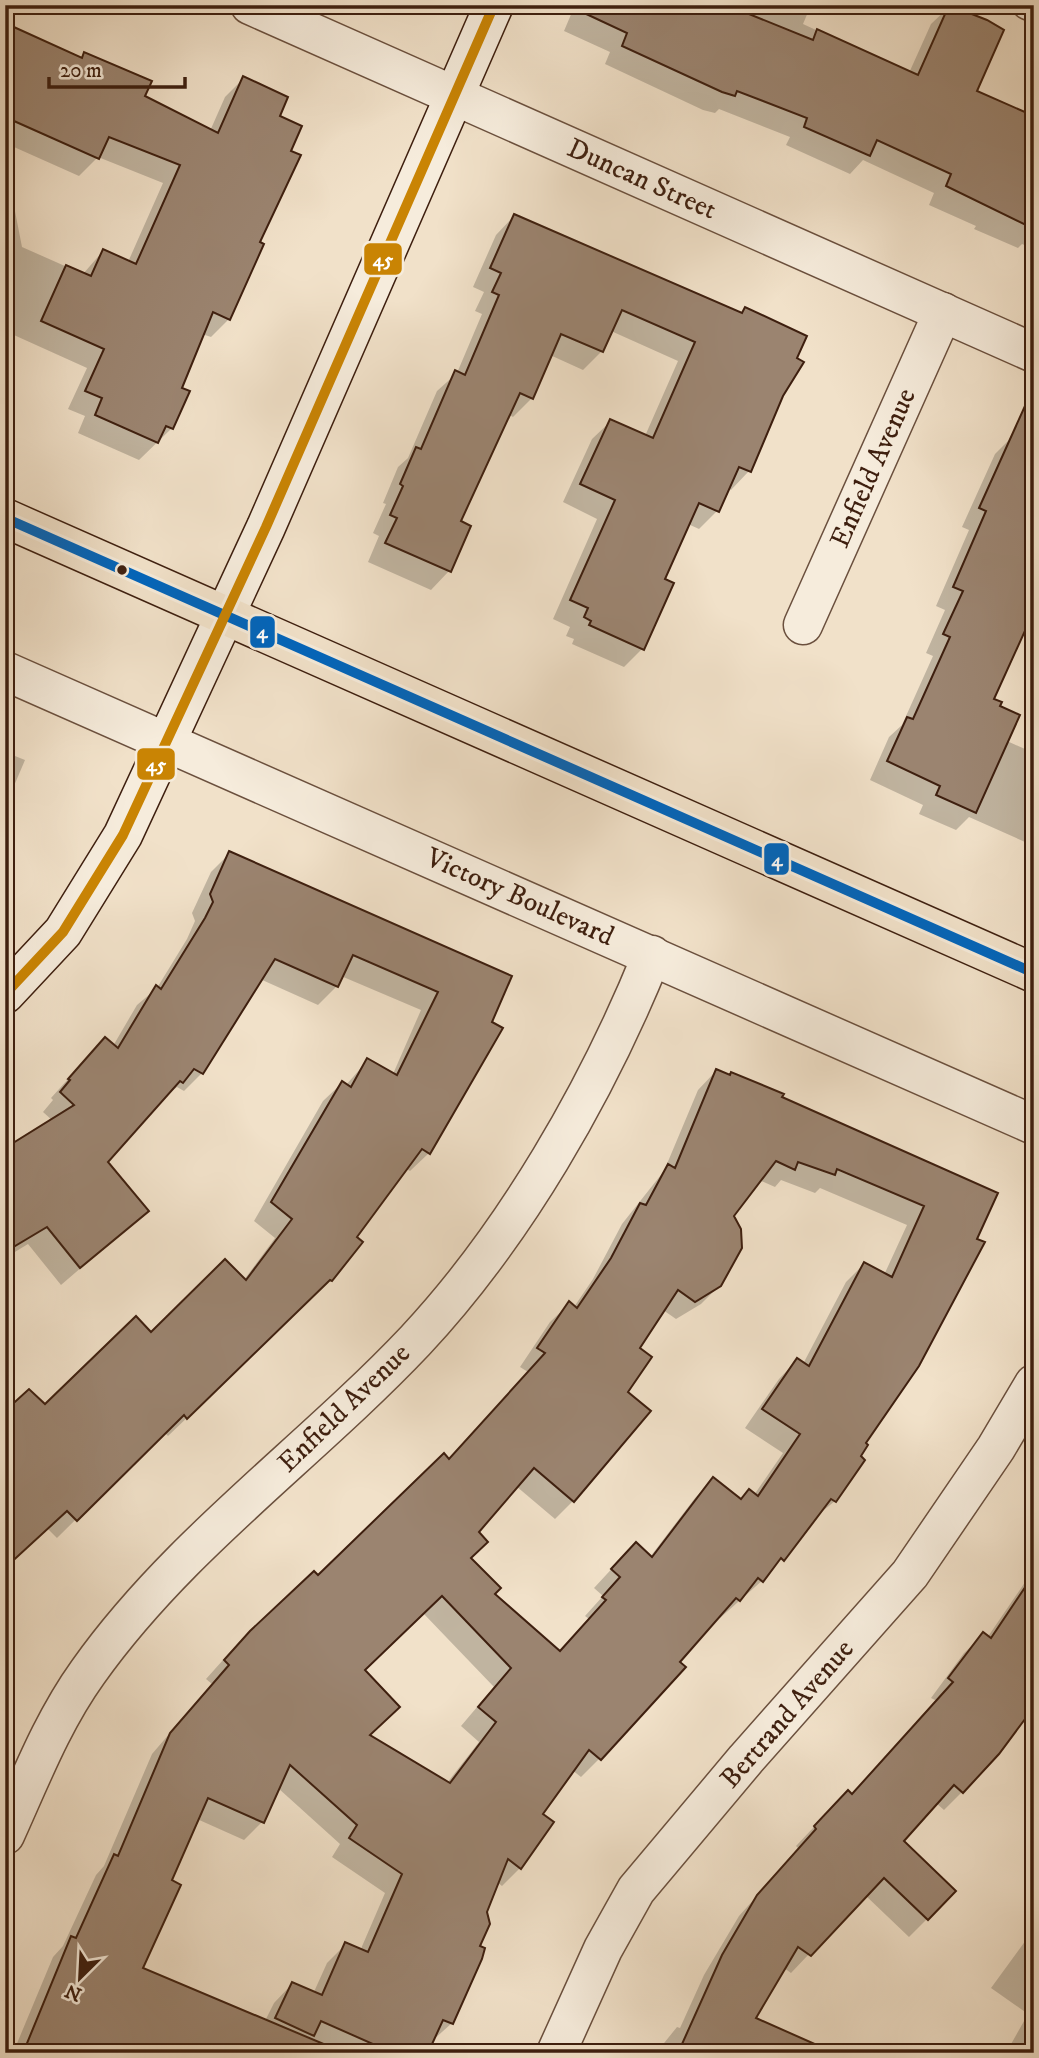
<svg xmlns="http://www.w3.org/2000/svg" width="1039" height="2058" font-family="'IM FELL DW Pica',serif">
<rect width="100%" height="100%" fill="#f1e1c9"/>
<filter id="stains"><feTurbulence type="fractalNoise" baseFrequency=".00286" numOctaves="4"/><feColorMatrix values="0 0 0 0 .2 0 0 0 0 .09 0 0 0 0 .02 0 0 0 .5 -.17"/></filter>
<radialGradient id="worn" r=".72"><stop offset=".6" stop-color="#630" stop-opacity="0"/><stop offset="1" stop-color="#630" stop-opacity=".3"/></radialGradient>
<!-- shadow -->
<g fill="#0003" fill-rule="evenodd">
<polygon points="575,5 734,5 755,14 759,5 811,5 803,24 909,73 931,24 950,6 975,91 1034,118 1034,249 1022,244 1018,248 974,229 976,226 929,205 934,193 863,160 850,174 786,145 790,137 719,109 715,113 703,110 605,64 610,52 564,31"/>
<polygon points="5,25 79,59 84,54 143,97 210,131 225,97 244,78 278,117 289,152 229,319 211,337 202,334 180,389 172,428 139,460 78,433 85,416 68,409 87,368 5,331 5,160 22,247 83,274 103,251 128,262 163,183 98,157 79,176 5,143"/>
<polygon points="514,216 740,314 745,309 781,395 749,471 731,490 728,488 717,511 699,529 688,524 663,580 642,649 624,667 572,644 574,639 566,636 570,627 553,619 597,519 563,502 592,439 611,421 645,436 678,361 611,331 602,351 583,370 550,355 532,398 513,417 508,414 458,522 469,527 449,571 431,590 368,562 379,536 373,533 386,504 383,503 398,467 408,458 437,391 457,373 482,314 475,311 484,292 473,287 496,235"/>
<polygon points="1013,436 1034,445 1034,619 1022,632 992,700 1007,741 1034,753 1034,846 969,817 956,830 919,814 923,805 870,780 889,737 902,725 933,656 926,653 945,610 936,606 969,530 962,527 995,454"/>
<polygon points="5,752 25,760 5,807"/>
<polygon points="229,854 510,977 429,1153 410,1171 405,1168 355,1238 331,1280 168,1436 164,1432 57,1538 47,1528 45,1407 151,1334 244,1280 275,1238 254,1221 323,1101 342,1083 346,1085 368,1060 393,1074 421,1010 341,976 337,986 318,1005 260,979 202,1073 184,1091 177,1087 162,1099 106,1162 147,1211 61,1285 28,1244 5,1258 5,1150 53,1121 43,1112 53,1100 51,1098 87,1058 113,1046 137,1005 157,988 187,939 195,921 192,913 211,872"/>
<path d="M716 1071 995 1194 864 1443 858 1456 862 1460 835 1501 814 1518 765 1578 720 1618 718 1617 599 1759 581 1777 572 1770 540 1815 520 1868 502 1886 497 1882 485 1912 452 2023 432 2041 426 2053H13L53 1957 63 1946 96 1875 104 1866 152 1754 212 1684 206 1679 231 1651 448 1460 528 1372 520 1367 550 1322 569 1304 574 1307 593 1279 622 1224 664 1171 698 1090ZM759 1180 775 1187 781 1180 815 1193 820 1188 907 1225 884 1275 864 1264 846 1282 803 1364 797 1360 779 1379 745 1428 783 1453 754 1495 740 1500 713 1480 695 1498 650 1557 618 1562 594 1588 603 1596 585 1616 589 1619 559 1652 492 1595 469 1558 477 1532 516 1486 555 1519 573 1501 626 1392 638 1348 663 1310 676 1319 701 1304 720 1285 732 1215ZM423 1613 494 1687 461 1726 479 1742 447 1783 368 1736 363 1670ZM278 1788 340 1844 332 1857 385 1893 360 1951 346 1944 327 1963 313 1994 292 1984 274 2003 265 2021 141 1969 169 1881 197 1819 244 1840 262 1822Z"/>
<polygon points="1034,1569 1034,1704 962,1792 944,1810 936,1803 901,1841 927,1919 909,1937 865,1895 791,1973 784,1968 753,2019 779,2053 656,2053 677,2027 680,2028 704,1975 739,1916 799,1849 796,1846 829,1811 851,1796 937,1701 931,1698 964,1653 983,1635 987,1638"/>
<polygon points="5,1579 11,1582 8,1588 13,1591 5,1604"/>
<polygon points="1034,1929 1034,2053 1006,2053 1028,2014 991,1988"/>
</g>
<!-- building -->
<g fill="#9b8470" stroke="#3e1f0f" stroke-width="2" fill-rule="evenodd">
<polygon points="567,5 727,5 813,40 817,29 918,75 949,5 987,20 1004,30 977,91 1034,116 1034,229 946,186 951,174 877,140 870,156 804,127 807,118 737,91 735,96 722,92 622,46 627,33"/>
<polygon points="5,23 82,58 84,52 152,81 145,96 218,133 243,76 288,97 280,116 302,126 291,151 301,155 260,242 264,244 230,320 213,312 182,388 190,391 173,429 166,426 158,443 95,415 102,398 85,391 104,349 41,321 66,265 91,276 103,249 136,264 180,165 109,137 99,159 5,117"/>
<polygon points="514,214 742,313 745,307 807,336 797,358 804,362 783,396 751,472 739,467 719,512 699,503 665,579 674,583 644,650 589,625 591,621 584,617 588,608 570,600 615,500 580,484 610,419 653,438 695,342 622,310 603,352 561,334 533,399 520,393 461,521 471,526 451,572 385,543 397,518 390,515 403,486 400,484 416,447 421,449 455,370 465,375 499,295 492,292 501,273 490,268"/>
<polygon points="1034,386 1034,611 994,699 1002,702 1000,706 1020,715 976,813 936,795 940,786 887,761 907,717 913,719 950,637 943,634 963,591 953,587 986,511 979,508"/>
<polygon points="229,851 512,976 492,1022 503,1028 430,1154 422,1149 357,1237 363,1242 332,1281 330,1280 187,1419 184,1415 77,1521 67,1511 5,1568 5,1411 29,1389 45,1404 136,1316 151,1332 225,1259 246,1280 292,1219 271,1202 342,1081 351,1087 367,1058 397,1075 438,992 353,955 338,987 275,959 203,1074 194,1069 183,1083 180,1081 108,1162 149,1211 80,1268 47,1227 5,1252 5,1148 74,1105 60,1092 70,1080 68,1079 105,1037 118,1048 156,985 161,989 205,918 213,902 210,894"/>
<path d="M716 1069 730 1075 731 1072 784 1094 782 1097 998 1193 977 1239 985 1242 919 1366 866 1443 868 1445 861 1456 865 1460 836 1502 831 1499 784 1561 781 1558 763 1582 758 1578 740 1601 736 1598 680 1662 686 1667 601 1760 589 1750 543 1814 554 1822 521 1869 508 1859 487 1912 490 1924 480 1946 485 1948 482 1959 453 2024 443 2020 428 2053H393L321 2021 314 2036 275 2018 292 1982 322 1995 345 1942 368 1952 402 1874 349 1838 357 1825 290 1765 264 1823 208 1798 172 1880 181 1885 143 1968 345 2053H23L71 1936 76 1938 114 1854 118 1856 170 1733 229 1665 224 1660 250 1631 314 1571 318 1575 444 1453 449 1459 545 1353 537 1348 569 1301 577 1308 611 1258 640 1203 646 1205 668 1164 675 1168ZM776 1161 795 1170 798 1162 835 1175 837 1169 924 1206 892 1277 864 1262 809 1366 797 1358 762 1409 800 1434 758 1496 749 1489 741 1499 713 1477 652 1557 636 1542 611 1569 620 1577 602 1597 606 1600 560 1651 495 1594 501 1588 471 1558 488 1542 479 1532 534 1468 574 1502 651 1411 628 1392 652 1357 640 1348 678 1290 695 1302 721 1286 742 1248 741 1229 734 1216ZM442 1596 511 1668 478 1707 496 1722 450 1783 370 1735 400 1707 365 1670Z"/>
<polygon points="1034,1574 1034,1707 999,1754 963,1793 954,1785 904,1841 956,1891 928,1920 884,1878 811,1956 798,1947 756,2018 835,2053 678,2053 722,1955 757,1895 816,1829 814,1826 848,1790 852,1794 953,1682 948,1678 983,1632 991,1638"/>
</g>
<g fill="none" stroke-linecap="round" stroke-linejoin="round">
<!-- lane casing -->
<g stroke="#6b503e" stroke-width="31">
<polyline id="lane" points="1027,5 1034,8"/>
</g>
<!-- street casing -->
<g stroke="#6b503e" stroke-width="41">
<g id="street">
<polyline points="250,5 1034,353"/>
<polyline points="803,625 943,312"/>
<polyline points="5,671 1034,1125"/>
<path d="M5 1835C30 1780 52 1722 88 1672 178 1545 308 1454 415 1341 515 1234 597 1091 652 955"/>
<polyline points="556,2053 603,1949 636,1890 746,1759 910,1574 996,1448 1034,1384"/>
</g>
</g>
<!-- secondary casing -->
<g stroke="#3e1f0f" stroke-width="41">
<polyline id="secondary" points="5,994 63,932 123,835 266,527 494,5"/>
</g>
<!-- primary casing -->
<g stroke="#3e1f0f" stroke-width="41">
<polyline id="primary" points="5,518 1034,973"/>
</g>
<!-- lane -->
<use href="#lane" stroke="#f6ecdc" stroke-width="28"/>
<!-- street -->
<use href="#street" stroke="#f6ecdc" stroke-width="38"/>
<!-- secondary -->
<use href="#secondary" stroke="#f6ecdc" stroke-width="38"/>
<!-- primary -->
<use href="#primary" stroke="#f1e1c9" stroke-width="38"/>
<!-- bus-1 casing -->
<g stroke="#f6ecdc" stroke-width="16">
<polyline id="bus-1" points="5,518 1034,973"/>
</g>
<!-- bus-2 casing -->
<g stroke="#f6ecdc" stroke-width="16">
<polyline id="bus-2" points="5,994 63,932 123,835 266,527 494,5"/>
</g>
<!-- bus-1 -->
<use href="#bus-1" stroke="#0065bd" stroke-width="10"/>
<!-- bus-2 -->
<use href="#bus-2" stroke="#c98404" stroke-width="10"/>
</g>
<!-- markers -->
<circle fill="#3e1f0f" stroke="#f6ecdc" stroke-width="2.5" cx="122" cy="570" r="6"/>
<g text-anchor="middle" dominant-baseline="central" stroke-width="5" stroke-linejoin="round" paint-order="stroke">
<!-- street labels -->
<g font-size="28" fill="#3e1f0f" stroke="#f6ecdc">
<text transform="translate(642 179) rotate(24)">Duncan Street</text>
<text transform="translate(873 468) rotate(-66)">Enfield Avenue</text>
<text transform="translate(520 897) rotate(24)">Victory Boulevard</text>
<text transform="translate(344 1408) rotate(-44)">Enfield Avenue</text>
<text transform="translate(787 1714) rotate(-49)">Bertrand Avenue</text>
</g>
</g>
<g stroke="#f6ecdc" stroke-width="2.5">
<rect x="363" y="242" width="40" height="34" rx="7" fill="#c98404"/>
<rect x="249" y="615" width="27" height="34" rx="7" fill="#0065bd"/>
<rect x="136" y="747" width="40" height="34" rx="7" fill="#c98404"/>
<rect x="763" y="842" width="27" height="34" rx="7" fill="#0065bd"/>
</g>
<g font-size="19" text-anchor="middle" font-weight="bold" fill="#fff">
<text x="383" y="266">45</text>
<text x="262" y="638">4</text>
<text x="156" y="771">45</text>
<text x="777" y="866">4</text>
</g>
<!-- margin -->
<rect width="1039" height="2058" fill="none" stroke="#f1e1c9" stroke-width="28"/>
<rect x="7" y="7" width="1025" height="2044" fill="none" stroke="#3e1f0f" stroke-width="3.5"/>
<rect x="14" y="14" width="1011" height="2030" fill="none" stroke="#3e1f0f" stroke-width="2"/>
<!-- north arrow -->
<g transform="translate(80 1978) rotate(204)" stroke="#f6ecdc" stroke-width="5" paint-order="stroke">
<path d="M0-5L12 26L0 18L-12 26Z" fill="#3e1f0f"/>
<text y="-10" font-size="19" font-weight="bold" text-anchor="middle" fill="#3e1f0f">N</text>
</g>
<!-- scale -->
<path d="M49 77v10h136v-10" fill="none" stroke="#3e1f0f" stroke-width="3.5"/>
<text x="60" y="77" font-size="21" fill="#3e1f0f" stroke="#f6ecdc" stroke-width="5" paint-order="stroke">20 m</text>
<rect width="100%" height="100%" filter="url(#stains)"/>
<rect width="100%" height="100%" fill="url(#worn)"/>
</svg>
